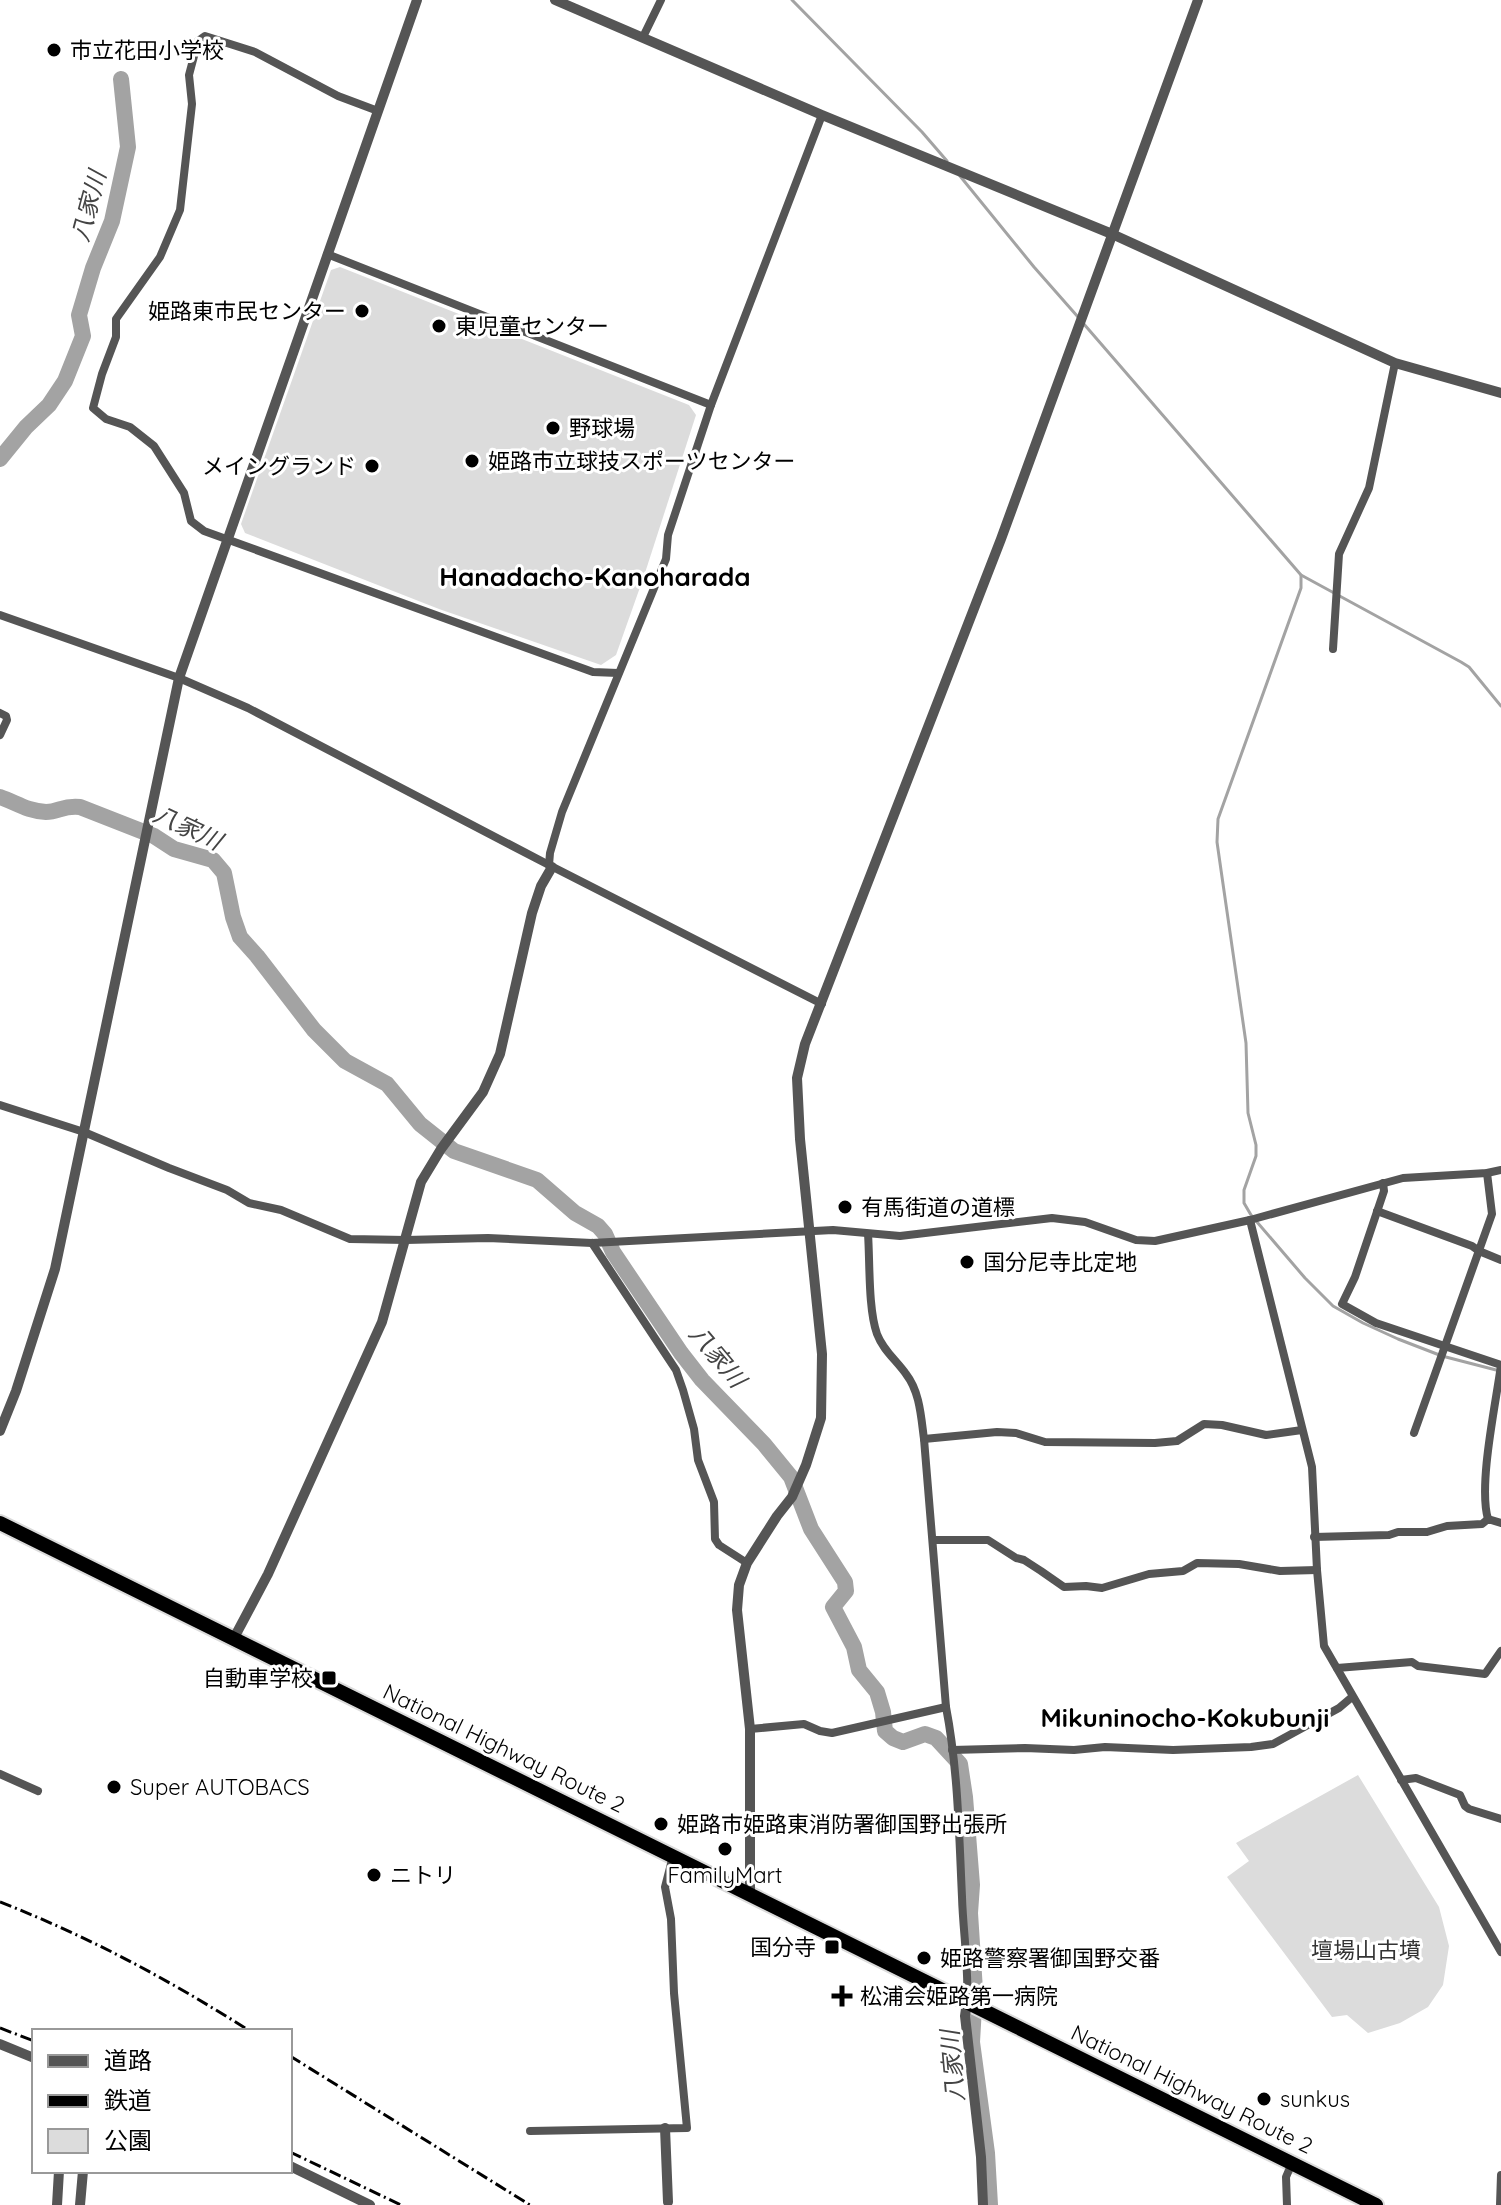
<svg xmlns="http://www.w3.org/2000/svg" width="1501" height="2205" font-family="Quicksand,'Noto Sans JP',sans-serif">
<rect width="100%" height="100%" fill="#fff"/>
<!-- green -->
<g fill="#dcdcdc">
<polygon points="340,267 689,405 696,415 644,576 616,655 601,665 439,609 245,533 241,524 331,270"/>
<polygon points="1358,1775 1439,1907 1449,1946 1443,1985 1428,2007 1400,2023 1368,2033 1347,2015 1332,2017 1227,1877 1249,1861 1236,1843"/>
</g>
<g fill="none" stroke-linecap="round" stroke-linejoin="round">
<!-- stream -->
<g stroke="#a3a3a3" stroke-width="3">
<polyline points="792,0 922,132 947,161"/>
<polyline points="960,176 1034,267 1078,317"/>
<polyline points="1083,323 1301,575 1461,662 1469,667 1501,706"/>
<polyline points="1301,575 1301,588 1218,819 1217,842 1221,870 1246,1043 1248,1113 1256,1145 1256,1156 1244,1190 1244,1203 1251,1215 1305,1278 1333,1306 1363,1323 1398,1339 1442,1356 1500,1371"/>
</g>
<!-- river -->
<g stroke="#a3a3a3" stroke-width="16">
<polyline points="0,459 26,427 49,405 65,381 83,336 79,315 93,268 112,221 128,147 121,79"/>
<path d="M0 797C17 803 27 811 46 812 59 812 63 805 80 807L154 836 174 849 213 860 224 873 233 917 240 937 257 956 314 1030 345 1061 387 1084 420 1124 454 1151 537 1180 575 1213 598 1226 605 1234 613 1252 681 1353 702 1380 764 1444 791 1477 811 1529 845 1582 846 1591 833 1607 854 1647 859 1670 877 1692 883 1712 885 1731 893 1738 903 1742 925 1734 936 1738 960 1764 965 1797 972 1885 970 1913 975 1990 972 2042 987 2153 990 2205"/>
</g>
<!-- trunk casing -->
<g stroke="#dbdbdb" stroke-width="18">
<polyline id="trunk" points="0,1523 1376,2205"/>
</g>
<!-- minor -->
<g stroke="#555" stroke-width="8">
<polyline points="643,37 661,0"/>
<polyline points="378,111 338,96 255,52 205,36 198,41 189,75 192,104 180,210 160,257 116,319 116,337 102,374 93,408 106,419 130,427 154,446 184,493 191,521 204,531 593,672 618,673"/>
<polyline points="327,254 711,405"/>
<polyline points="0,615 179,678 248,708 549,865 822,1004"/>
<polyline points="1333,649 1339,554 1369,488 1395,363"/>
<polyline points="0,713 6,716 7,720 0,735"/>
<polyline points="549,865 550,853 562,812 666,559 668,535 711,405 822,115"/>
<polyline points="0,1105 84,1132 169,1168 227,1190 249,1203 281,1210 350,1239 406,1240 488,1238 592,1243 833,1230 900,1236 1052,1218 1085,1222 1136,1240 1155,1241 1250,1220 1403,1178 1487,1173 1501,1170"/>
<path d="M1383 1183 1384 1191 1355 1277 1342 1304 1376 1323 1501 1365C1496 1403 1478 1485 1488 1519"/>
<polyline points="1377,1211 1472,1246 1479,1251 1501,1260"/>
<polyline points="1250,1220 1312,1467 1317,1570 1324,1646 1501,1952"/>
<path d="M868 1234C870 1261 868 1309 877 1334 883 1350 896 1360 906 1374 920 1392 921 1417 924 1439L946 1707C958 1769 959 1834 962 1897 963 1932 969 1967 967 2002"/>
<polyline points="592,1243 676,1370 683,1390 694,1429 698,1460 714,1502 715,1539 719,1545 747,1563"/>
<polyline points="1414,1433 1492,1214 1487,1173"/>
<polyline points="924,1439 997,1432 1016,1433 1045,1442 1155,1443 1177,1441 1204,1424 1222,1425 1266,1435 1302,1430"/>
<polyline points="1314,1537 1389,1535 1398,1532 1427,1532 1447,1526 1482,1524 1488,1519 1501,1523"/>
<polyline points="933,1540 988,1540 1016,1558 1024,1560 1041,1571 1064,1587 1086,1586 1102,1588 1149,1574 1183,1571 1197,1563 1239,1564 1280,1571 1317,1570"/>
<polyline points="1337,1668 1412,1662 1418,1666 1485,1674 1501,1651"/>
<polyline points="750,1729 804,1724 820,1731 832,1733 946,1707"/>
<polyline points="952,1750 1025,1748 1074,1750 1105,1747 1173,1750 1251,1747 1273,1744 1339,1708 1352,1697"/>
<polyline points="0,1774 38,1791"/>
<polyline points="1401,1780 1416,1778 1460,1795 1465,1806 1469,1809 1501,1819"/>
<polyline points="530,2131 687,2128 674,1993 671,1919 665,1887 673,1856"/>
<polyline points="1287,2205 1286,2177 1292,2163"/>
<polyline points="1500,2205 1501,2175"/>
</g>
<!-- tertiary -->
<g stroke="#555" stroke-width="10">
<polyline points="555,0 822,115 1112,234 1395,363 1501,393"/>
<polyline points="0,1431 16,1391 55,1269 179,678 417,0"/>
<polyline points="234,1638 268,1574 382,1322 421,1182 441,1149 483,1092 500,1054 532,913 541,886 552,867"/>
<polyline points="750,1894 750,1729 737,1610 739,1585 747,1563 777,1516 792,1497 806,1465 821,1418 822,1354 800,1139 797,1078 805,1044 1001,539 1198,0"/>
<polyline points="967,2002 965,2016 981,2157 983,2205"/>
<polyline points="0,2044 34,2058"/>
<polyline points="665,2128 668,2202"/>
<polyline points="290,2166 370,2205"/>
<polyline points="57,2205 59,2171"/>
<polyline points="80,2205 83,2171"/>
</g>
<!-- trunk -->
<use href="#trunk" stroke="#000" stroke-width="14"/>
<!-- rail -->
<g stroke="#000" stroke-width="3" stroke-dasharray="12 4 2 4" stroke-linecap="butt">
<path d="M0 1902C90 1937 169 1980 250 2031"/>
<polyline points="0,2028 34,2041"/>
<polyline points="290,2056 530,2205"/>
<polyline points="290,2152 401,2205"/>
</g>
</g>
<!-- markers -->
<g fill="#000" stroke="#fff" stroke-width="3">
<circle cx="54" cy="50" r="8"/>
<circle cx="362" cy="311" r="8"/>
<circle cx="439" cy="326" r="8"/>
<circle cx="553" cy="428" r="8"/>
<circle cx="472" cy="461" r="8"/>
<circle cx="372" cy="466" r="8"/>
<circle cx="845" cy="1207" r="8"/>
<circle cx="967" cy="1262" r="8"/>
<rect x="321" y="1670" width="16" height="16" rx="4"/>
<circle cx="114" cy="1787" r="8"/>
<circle cx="661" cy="1824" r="8"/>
<circle cx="725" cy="1849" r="8"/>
<circle cx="374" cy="1875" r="8"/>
<rect x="824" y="1939" width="16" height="16" rx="4"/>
<circle cx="924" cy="1958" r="8"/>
<path d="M838 1984h8v8h8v8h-8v8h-8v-8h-8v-8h8z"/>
<circle cx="1264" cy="2099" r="8"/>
</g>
<g text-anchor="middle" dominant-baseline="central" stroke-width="6" stroke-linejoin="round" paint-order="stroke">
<!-- poi labels -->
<g font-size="22" fill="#000" stroke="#fff" text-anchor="start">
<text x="70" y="50">市立花田小学校</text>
<text x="346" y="311" text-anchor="end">姫路東市民センター</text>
<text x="455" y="326">東児童センター</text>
<text x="569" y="428">野球場</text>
<text x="488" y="461">姫路市立球技スポーツセンター</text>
<text x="356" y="466" text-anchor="end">メイングランド</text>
<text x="861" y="1207">有馬街道の道標</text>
<text x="983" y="1262">国分尼寺比定地</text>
<text x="313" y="1678" text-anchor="end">自動車学校</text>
<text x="130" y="1787">Super AUTOBACS</text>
<text x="677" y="1824">姫路市姫路東消防署御国野出張所</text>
<text x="390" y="1875">ニトリ</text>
<text x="725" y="1875" text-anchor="middle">FamilyMart</text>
<text x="816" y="1947" text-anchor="end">国分寺</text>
<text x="940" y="1958">姫路警察署御国野交番</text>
<text x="860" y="1996">松浦会姫路第一病院</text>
<text x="1280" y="2099">sunkus</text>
</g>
<!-- street labels -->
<g font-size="22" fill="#000" stroke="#fff">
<text transform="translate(504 1748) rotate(26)">National Highway Route 2</text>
<text transform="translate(1192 2089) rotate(26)">National Highway Route 2</text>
</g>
<!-- park labels -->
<g font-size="22" fill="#333" stroke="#fff">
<text x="1366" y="1950">壇場山古墳</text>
</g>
<!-- water labels -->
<g font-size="24" font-style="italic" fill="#444" stroke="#fff">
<text transform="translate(88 206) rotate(-75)">八家川</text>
<text transform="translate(188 827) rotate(25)">八家川</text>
<text transform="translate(718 1356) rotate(50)">八家川</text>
<text transform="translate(952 2066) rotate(-95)">八家川</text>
</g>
<!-- quarter labels -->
<g font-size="26" font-weight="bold" fill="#000" stroke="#fff">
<text x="595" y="576">Hanadacho-Kanoharada</text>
<text x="1185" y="1717">Mikuninocho-Kokubunji</text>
</g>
</g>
<!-- legend -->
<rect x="32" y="2029" width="260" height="144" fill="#ffffff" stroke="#999999" stroke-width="2"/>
<rect x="48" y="2055" width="40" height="12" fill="#555555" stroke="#999999" stroke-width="2"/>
<text x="104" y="2069" font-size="24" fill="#000000">道路</text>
<rect x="48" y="2095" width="40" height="12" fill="#000000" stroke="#999999" stroke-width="2"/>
<text x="104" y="2109" font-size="24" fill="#000000">鉄道</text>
<rect x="48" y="2129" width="40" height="24" fill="#dcdcdc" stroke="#999999" stroke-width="2"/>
<text x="104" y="2149" font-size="24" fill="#000000">公園</text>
</svg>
